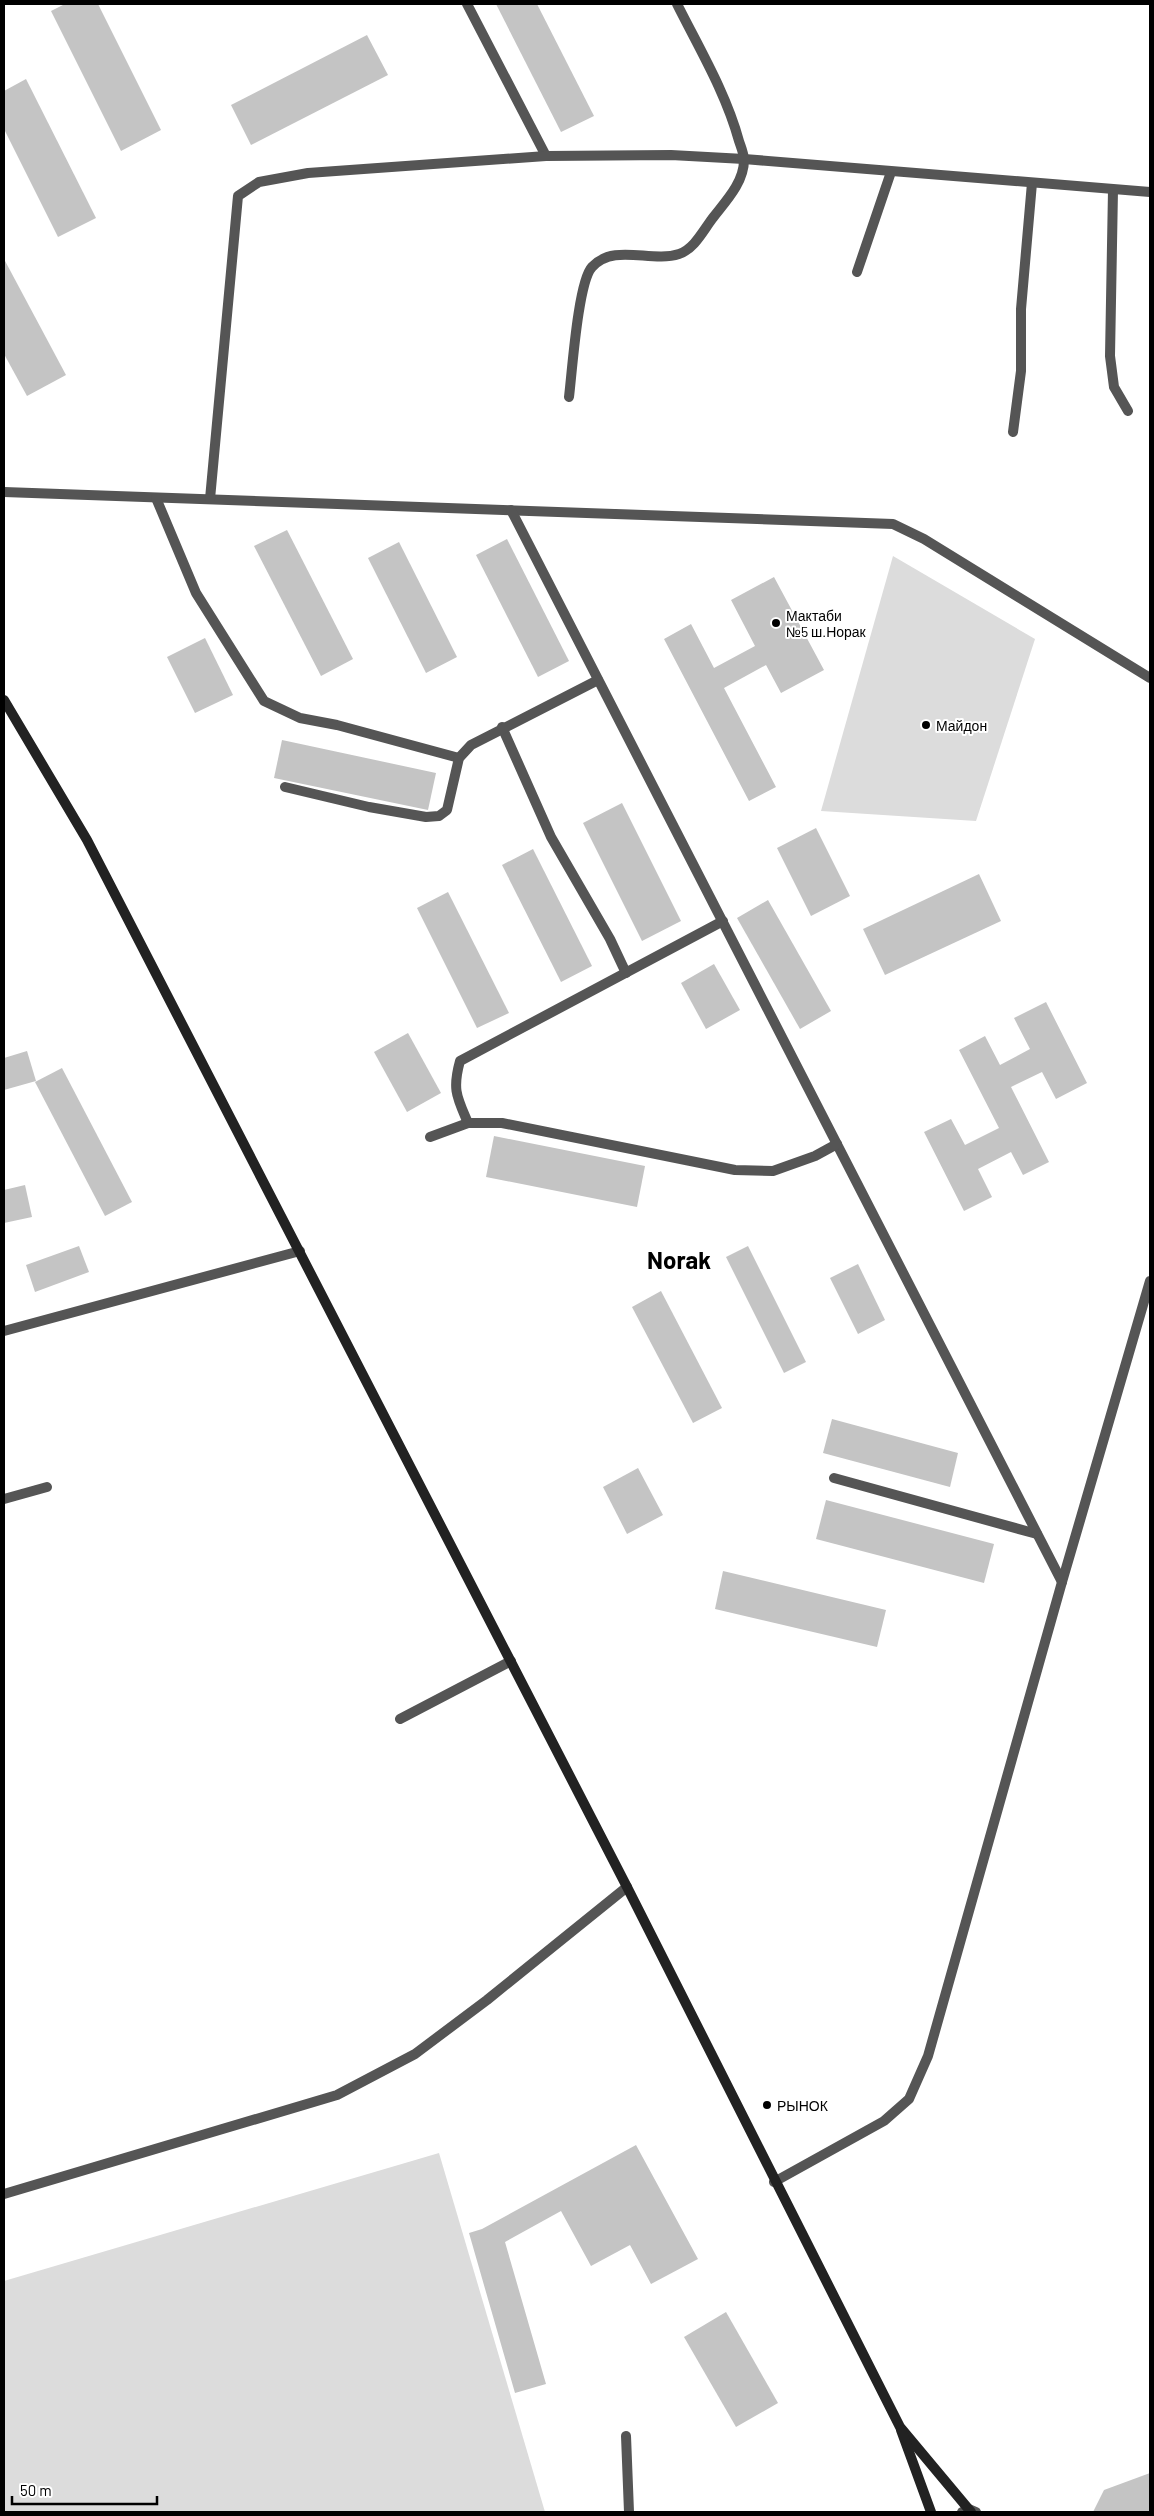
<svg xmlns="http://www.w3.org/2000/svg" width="1154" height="2516" font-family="Barlow,sans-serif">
<rect width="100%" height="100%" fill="#fff"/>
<!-- green -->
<g fill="#dcdcdc">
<polygon points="893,556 1035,639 976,821 821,811"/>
<polygon points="439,2153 545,2512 4,2512 4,2281"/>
</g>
<!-- building -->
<g fill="#c4c4c4">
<polygon points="65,4 98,4 161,130 121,151 51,11"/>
<polygon points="496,4 537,4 594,116 561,132"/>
<polygon points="367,35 388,75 251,145 231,105"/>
<polygon points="26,79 96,218 58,237 4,129 4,91"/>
<polygon points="4,259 66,375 27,396 4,354"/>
<polygon points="287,530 353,659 321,676 254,546"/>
<polygon points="507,539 569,661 538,677 476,555"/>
<polygon points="399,542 457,657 426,673 368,558"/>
<polygon points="774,577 824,670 781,693 766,665 724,688 776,787 749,801 664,639 691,624 714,668 755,646 731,600"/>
<polygon points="205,638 233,695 195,713 167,657"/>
<polygon points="282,740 436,773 428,810 274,778"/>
<polygon points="622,803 681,921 642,941 583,823"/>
<polygon points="816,828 850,896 811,916 777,848"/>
<polygon points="533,849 592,966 561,982 502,865"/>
<polygon points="979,874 1001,921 885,975 863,929"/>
<polygon points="448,892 509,1013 477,1028 417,908"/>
<polygon points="768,900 831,1011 800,1029 737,918"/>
<polygon points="714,964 740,1010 706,1029 681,983"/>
<polygon points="1046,1002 1087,1083 1056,1099 1042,1072 1011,1087 1049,1162 1023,1175 1011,1152 978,1169 992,1197 964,1211 924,1132 951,1119 965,1145 999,1128 959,1050 985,1036 1000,1065 1030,1049 1014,1018"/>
<polygon points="408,1033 441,1093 407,1112 374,1052"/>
<polygon points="27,1051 36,1081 4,1090 4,1058"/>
<polygon points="62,1068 132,1202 105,1216 35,1082"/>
<polygon points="494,1136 645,1166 637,1207 486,1177"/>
<polygon points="25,1185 32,1217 4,1223 4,1190"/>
<polygon points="79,1246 89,1272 35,1292 26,1265"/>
<polygon points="748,1246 806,1362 784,1373 726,1257"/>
<polygon points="858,1264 885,1320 858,1334 830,1278"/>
<polygon points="661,1291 722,1408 693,1423 632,1307"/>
<polygon points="832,1419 958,1453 950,1487 823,1453"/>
<polygon points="638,1468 663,1515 627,1534 603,1487"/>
<polygon points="826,1500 994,1544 984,1583 816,1539"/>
<polygon points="723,1571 886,1610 877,1647 715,1609"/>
<polygon points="636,2145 698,2259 651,2284 630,2245 591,2266 561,2211 505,2242 546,2384 515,2393 469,2233 482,2229"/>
<polygon points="726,2312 778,2403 736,2427 684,2337"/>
<polygon points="1150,2473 1150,2512 1093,2512 1104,2490"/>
</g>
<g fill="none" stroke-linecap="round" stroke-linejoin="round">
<!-- service -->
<g stroke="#555" stroke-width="10">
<polyline points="502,727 551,837 610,939 626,973"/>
<polyline points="834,1478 1037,1534"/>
<polyline points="4,1499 47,1487"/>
<polyline points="400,1719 511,1661"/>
</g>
<!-- minor -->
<g stroke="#555" stroke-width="10">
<polyline points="467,4 546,156"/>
<polyline points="1113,190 1110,356 1114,387 1128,411"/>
<polyline points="857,272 891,172"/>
<path d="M569 397C572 373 578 282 592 267 614 243 651 263 679 254 694 249 703 231 712 219 725 202 744 183 744 160 744 154 741 147 739 141 726 93 699 48 677 4"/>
<polyline points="1013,432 1021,371 1021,309 1032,183"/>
<polyline points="4,492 893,524 924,539 1150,678"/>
<polyline points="156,498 196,593 264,701 300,718 337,725 459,758"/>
<polyline points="210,499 238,196 259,182 308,173 546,156 671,155 744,159 1150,192"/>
<polyline points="511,510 1062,1582"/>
<polyline points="285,787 369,807 426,817 439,816 447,810 459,758 471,745 598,680"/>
<path d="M468 1123C457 1097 452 1090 460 1061L723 921"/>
<polyline points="430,1137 468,1123 502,1123 735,1170 773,1171 815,1156 837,1144"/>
<polyline points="4,1331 300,1251"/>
<polyline points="774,2182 884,2121 909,2099 928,2056 1062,1582 1150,1281"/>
<polyline points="4,2194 337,2095 415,2054 487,2000 627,1887"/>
<polyline points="626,2436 629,2512"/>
</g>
<!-- tertiary -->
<polyline stroke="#555" stroke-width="10" points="962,2512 969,2509 976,2512"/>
<!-- secondary -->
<g stroke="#222" stroke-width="10">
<polyline points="4,700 87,840 627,1887 900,2427 971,2512"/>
<polyline points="901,2430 931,2512"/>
</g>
</g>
<!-- markers -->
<g fill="#000" stroke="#fff" stroke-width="2">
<circle cx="776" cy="623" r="5"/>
<circle cx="926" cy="725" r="5"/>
<circle cx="767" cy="2105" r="5"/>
</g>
<g text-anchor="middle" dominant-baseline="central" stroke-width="4" stroke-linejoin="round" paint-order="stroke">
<!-- poi labels -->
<g font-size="14" fill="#000" stroke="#fff" text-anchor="start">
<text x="786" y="615">Мактаби<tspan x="786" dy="16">№5 ш.Норак</tspan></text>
<text x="936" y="725">Майдон</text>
<text x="777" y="2105">РЫНОК</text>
</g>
<!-- town labels -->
<g font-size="24" font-weight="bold" fill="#000" stroke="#fff">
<text x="679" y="1259">Norak</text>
</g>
</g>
<!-- border -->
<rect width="1154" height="2516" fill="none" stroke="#000000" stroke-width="10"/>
<!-- scale -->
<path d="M12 2496v8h145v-8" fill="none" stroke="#000000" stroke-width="2.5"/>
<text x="20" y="2496" font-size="15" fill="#000000" stroke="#ffffff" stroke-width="4" paint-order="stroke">50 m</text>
</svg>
